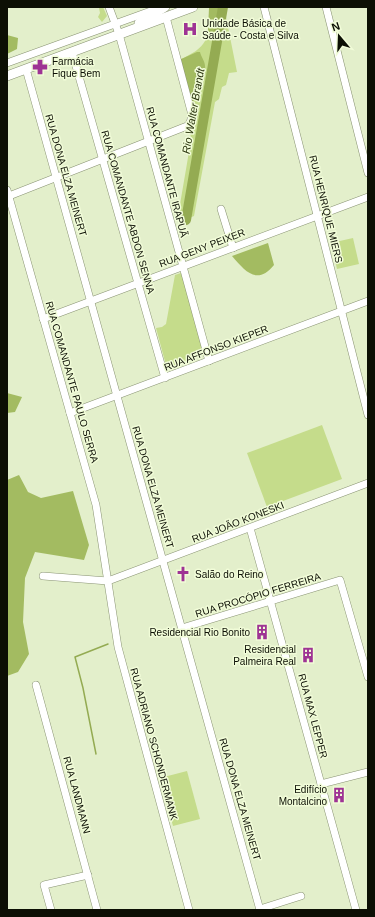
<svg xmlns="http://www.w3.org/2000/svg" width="375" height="917" font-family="Arial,sans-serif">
<rect width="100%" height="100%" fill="#e3efcb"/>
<!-- green -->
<g fill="#c5dc8b">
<polygon points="103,7 107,16 102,22 98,17 100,13 99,8"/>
<path d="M215 7H224L237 72 229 73 226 85 222 87 219 99 215 102 194 216 182 221 178 216 191 140 190 130 195 127V116L179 60C208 47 209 40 209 8Z"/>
<polygon points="353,238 359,264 337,269 331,243"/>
<polygon points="181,273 206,354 170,367 166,365 156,328 162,327 166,324 175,275"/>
<polygon points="322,425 342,479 267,507 247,453"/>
<polygon points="187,771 200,819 173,826 160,778"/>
</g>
<!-- forest -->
<g fill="#a3bb61">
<polygon points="215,7 223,7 221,14 214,20 215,31 209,33 208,30 209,8"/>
<polygon points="7,35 18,38 17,49 7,54"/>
<path d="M197 52H200C201 57 205 61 205 66 206 74 197 99 192 104L179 60Z"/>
<path d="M268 243 274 265C257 286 245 271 232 256Z"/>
<polygon points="7,393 22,397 15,412 7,413"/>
<polygon points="19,475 28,492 41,498 73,491 89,545 84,560 35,552 25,578 23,622 29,654 18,672 7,676 7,480"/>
</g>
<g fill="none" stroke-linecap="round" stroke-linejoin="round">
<!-- stream -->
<polyline stroke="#94ab52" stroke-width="1.5" points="96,754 83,688 75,657 108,644"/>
<!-- river -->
<polyline stroke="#94ab52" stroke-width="10" points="186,220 223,7"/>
<!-- minor casing -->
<g stroke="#899373" stroke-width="8">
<g id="minor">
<polyline points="109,7 119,34 209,361"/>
<polyline points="264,7 368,415"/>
<polyline points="326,7 368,173"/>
<polyline points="72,52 165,378"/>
<polyline points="7,63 159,8"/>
<polyline points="26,69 260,910"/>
<polyline points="7,190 96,505 118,647 189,910"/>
<polyline points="9,196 187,126 190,123 192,115 166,17"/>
<polyline points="221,209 233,248"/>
<polyline points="43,319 368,197"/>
<polyline points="70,413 368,301"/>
<polyline points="250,528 356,910"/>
<polyline points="43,576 108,581 368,483"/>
<polyline points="182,628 340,580 368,677"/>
<polyline points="36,685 97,910"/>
<polyline points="321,784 368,772"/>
<polyline points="260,909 301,896"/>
<polyline points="51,910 44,885 88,875"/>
</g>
</g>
<!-- major casing -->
<g stroke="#899373" stroke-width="10">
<g id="major">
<polyline points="139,23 165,7"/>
<polyline points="7,76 193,7"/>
</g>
</g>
<!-- minor -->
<use href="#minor" stroke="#fff" stroke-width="7"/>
<!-- major -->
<use href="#major" stroke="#fff" stroke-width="9"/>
</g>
<!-- icons -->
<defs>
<g id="hospital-bare" transform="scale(1.2)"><path d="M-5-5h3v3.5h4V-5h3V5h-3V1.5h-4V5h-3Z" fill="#9e3394" stroke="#f1fcd8" stroke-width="2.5" paint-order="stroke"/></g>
<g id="pharmacy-bare" transform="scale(1.2)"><path d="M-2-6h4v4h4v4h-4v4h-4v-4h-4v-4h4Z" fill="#9e3394" stroke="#f1fcd8" stroke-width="2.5" paint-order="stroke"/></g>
<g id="church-bare" transform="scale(1.2)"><path d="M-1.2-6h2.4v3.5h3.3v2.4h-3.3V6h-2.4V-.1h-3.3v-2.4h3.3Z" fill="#9e3394" stroke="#f1fcd8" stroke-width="2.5" paint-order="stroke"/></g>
<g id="building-bare" transform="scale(1.2)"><path d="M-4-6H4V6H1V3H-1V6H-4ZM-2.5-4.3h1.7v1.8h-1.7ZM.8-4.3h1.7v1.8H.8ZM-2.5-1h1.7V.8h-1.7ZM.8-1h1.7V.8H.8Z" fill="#9e3394" stroke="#f1fcd8" stroke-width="2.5" paint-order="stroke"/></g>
</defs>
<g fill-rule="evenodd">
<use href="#hospital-bare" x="190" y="29"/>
<use href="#pharmacy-bare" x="40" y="67"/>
<use href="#church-bare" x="183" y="574"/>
<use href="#building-bare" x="262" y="632"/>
<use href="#building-bare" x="308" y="655"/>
<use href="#building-bare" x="339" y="795"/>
</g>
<g text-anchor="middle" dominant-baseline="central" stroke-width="3" stroke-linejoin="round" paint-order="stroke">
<!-- poi labels -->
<g font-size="10" fill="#0c0f04" stroke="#f1fcd8" text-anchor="start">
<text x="202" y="23">Unidade Básica de<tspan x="202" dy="12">Saúde - Costa e Silva</tspan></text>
<text x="52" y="61">Farmácia<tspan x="52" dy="12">Fique Bem</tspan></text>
<text x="195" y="574">Salão do Reino</text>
<text x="250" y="632" text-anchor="end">Residencial Rio Bonito</text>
<text x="296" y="649" text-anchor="end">Residencial<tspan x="296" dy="12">Palmeira Real</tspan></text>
<text x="327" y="789" text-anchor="end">Edifício<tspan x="327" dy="12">Montalcino</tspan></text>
</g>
<!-- street labels -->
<g font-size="10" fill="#0c0f04" stroke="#f1fcd8">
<text transform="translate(167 172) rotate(75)">RUA COMANDANTE IRAPUÃ</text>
<text transform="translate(66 175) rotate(74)">RUA DONA ELZA MEINERT</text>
<text transform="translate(326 209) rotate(76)">RUA HENRIQUE MIERS</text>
<text transform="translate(128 212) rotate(74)">RUA COMANDANTE ABDON SENNA</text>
<text transform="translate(202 248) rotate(-21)">RUA GENY PEIXER</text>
<text transform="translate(216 348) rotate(-21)">RUA AFFONSO KIEPER</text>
<text transform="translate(72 382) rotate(74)">RUA COMANDANTE PAULO SERRA</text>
<text transform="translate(153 487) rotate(74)">RUA DONA ELZA MEINERT</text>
<text transform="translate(238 522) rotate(-21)">RUA JOÃO KONESKI</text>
<text transform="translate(258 595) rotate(-17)">RUA PROCÓPIO FERREIRA</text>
<text transform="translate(313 716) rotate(75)">RUA MAX LEPPER</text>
<text transform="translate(154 744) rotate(75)">RUA ADRIANO SCHONDERMANK</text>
<text transform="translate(77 795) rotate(75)">RUA LANDMANN</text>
<text transform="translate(240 799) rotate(74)">RUA DONA ELZA MEINERT</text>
</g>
<!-- water labels -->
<g font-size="11" font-style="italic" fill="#2b350f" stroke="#f1fcd8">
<text transform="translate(193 111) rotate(-80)">Rio Walter Brandt</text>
</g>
</g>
<!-- border -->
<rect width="375" height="917" fill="none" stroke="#0c0f04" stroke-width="16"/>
<!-- north arrow -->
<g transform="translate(339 36) rotate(341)" stroke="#f1fcd8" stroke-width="3" paint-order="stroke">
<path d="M0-3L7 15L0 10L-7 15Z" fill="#0c0f04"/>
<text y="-6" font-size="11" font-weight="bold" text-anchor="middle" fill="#0c0f04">N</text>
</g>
</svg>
